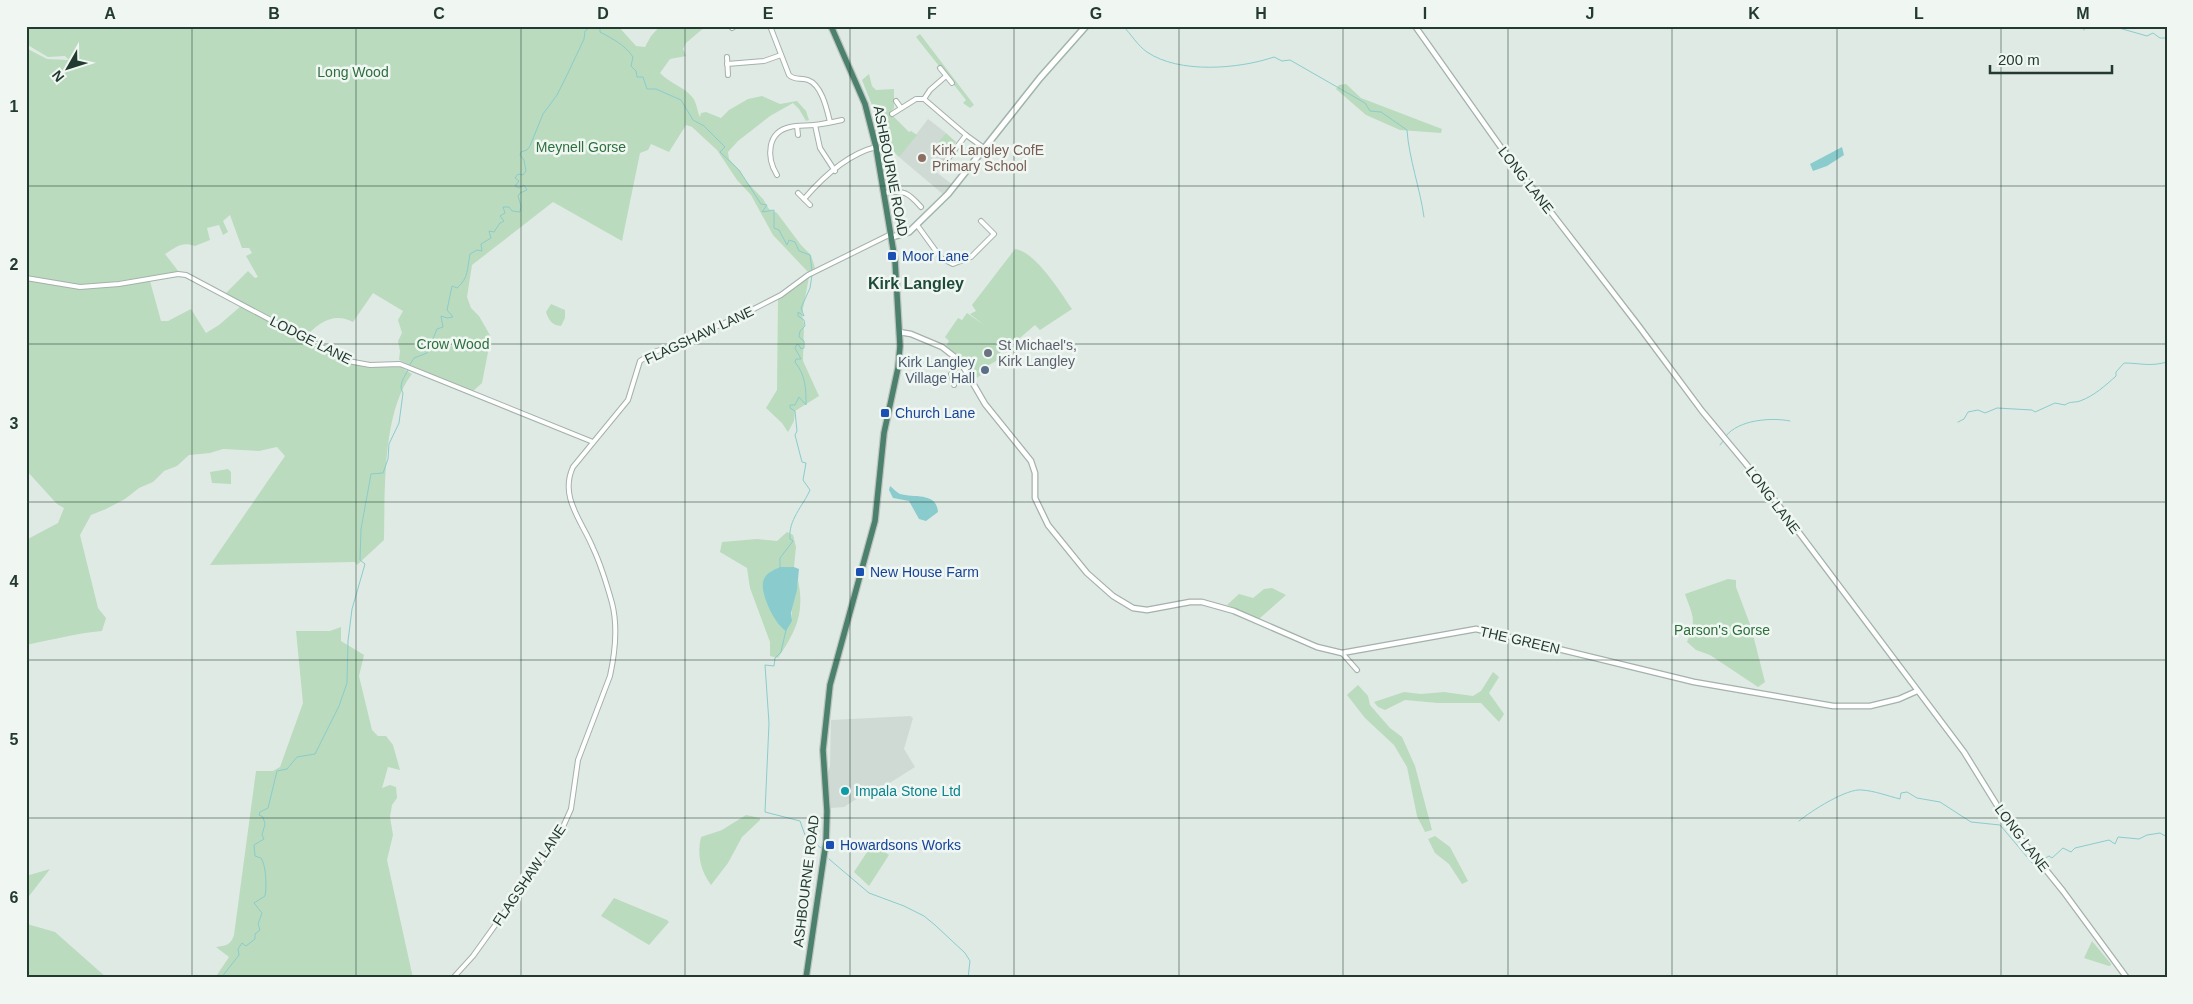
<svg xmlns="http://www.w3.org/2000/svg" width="2193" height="1004" font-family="Helvetica,sans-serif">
<rect width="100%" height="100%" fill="#e0eae4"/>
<!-- built -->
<g fill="#cedad3">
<polygon points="928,119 946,133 933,148 945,159 936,172 953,185 944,195 899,157"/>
<polygon points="910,716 913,718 904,749 915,767 888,784 863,792 861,796 844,807 831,808 828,773 830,766 831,720"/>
</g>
<!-- green -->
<g fill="#badbbe">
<path d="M26 26H618L636 46 645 47 651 36 660 26H706L686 43 683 49 686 56 670 59 660 73C669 83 685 87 693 98 697 104 697 111 700 117L701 113 706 112 721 118 729 110 748 99 762 96 780 104 797 101 806 111 809 120 806 121 799 109 793 103 770 116 738 141 728 152 729 159 740 171 745 180 763 199 769 209 777 213 801 245 811 255 815 268 808 272 773 235 751 195 737 180 717 150 692 127 686 125 669 152 651 144 648 150 640 153 622 241 553 202 472 265 467 297 471 308 479 316 491 337 482 383 472 392 399 360 400 351 398 341 402 333 398 320 403 311 373 293 353 322C335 312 318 322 306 337L225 294 248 271 255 278 258 277 246 256 252 253 249 248H242L230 215 223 221 228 232 223 235 219 225 207 228 210 240 195 246C182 241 176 247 165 254L179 272 92 285 46 283 84 289 150 281 161 321H168L191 309 206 333 219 325 241 306 350 362 399 366 412 374C382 412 385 492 384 540L357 565 355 562 210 565 285 456 277 447 259 451 223 449 210 453 189 455 177 466 164 471 153 482 139 488 125 499 106 509 91 515 80 535 98 608 106 618 102 631C78 633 50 640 26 645V540L58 523 64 508 57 504 26 470V48L47 59 69 60 65 56 48 57 26 44Z"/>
<polygon points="920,34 974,105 970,108 963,103 966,100 916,37"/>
<polygon points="869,74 872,86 876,90 894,89 894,108 890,113 909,132 911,131 917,135 899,157 894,152 886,128 879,123 862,80"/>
<polygon points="1346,84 1361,98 1442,129 1441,133 1400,130 1366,115 1336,89 1339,85"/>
<polygon points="946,133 956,142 944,157 933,148"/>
<path d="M1015 249C1035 251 1061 293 1072 309L1040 330 1035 325 1007 349 1003 348 996 361 978 371 981 375 975 379 961 358 946 346 949 341 945 337 958 318 962 320 967 313 984 325 970 314 976 311 972 305Z"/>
<polygon points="809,277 802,314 804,325 803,361 819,396 795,411 794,421 788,432 782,423 766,408 777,390 778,299"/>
<path d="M551 304 565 310V318L561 326C552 325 549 321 546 312Z"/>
<polygon points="228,469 231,472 231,484 212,483 210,472"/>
<path d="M787 532 793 535 796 547 794 567H780L792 621C790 607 797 594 798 580 805 613 796 631 778 658L770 656V642L750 588 747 568 720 552 722 542 757 539 777 541Z"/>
<path d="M1728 579 1736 580V587L1751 627 1765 682 1758 687 1710 655 1696 650 1687 642C1697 619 1693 617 1685 594Z"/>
<polygon points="1272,588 1286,595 1259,619 1227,605 1239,594 1253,598 1264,589"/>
<path d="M341 627V641L364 655 359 676 372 730 378 736H386L393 745 400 770 388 767 382 788 390 785 396 787 397 798 392 805 390 817 393 835 387 860 413 978H215L229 957 216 947C225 946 231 945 234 935L256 771H273L280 767 303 703 296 631H330Z"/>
<polygon points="1493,672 1499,677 1489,693 1504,714 1499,722 1481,703 1438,703 1405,700 1385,710 1378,707 1374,702 1404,692 1421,694 1444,692 1473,696 1481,691"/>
<polygon points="1358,685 1368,696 1370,705 1376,712 1390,728 1402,737 1415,766 1432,830 1425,832 1417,816 1407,767 1394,745 1365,718 1347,695"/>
<path d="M746 815 760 818V820L742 837 728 863 711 885C700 870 697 854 701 837L722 830Z"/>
<polygon points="1435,836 1450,847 1468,881 1462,884 1449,864 1435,853 1428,839"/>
<polygon points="873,843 889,855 869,886 854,872"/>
<polygon points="50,869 26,900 26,876"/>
<polygon points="614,898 667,920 669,922 649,945 601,916"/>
<polygon points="27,924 55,932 107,978 26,978"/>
<polygon points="2092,941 2111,964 2111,965 2109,966 2084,958"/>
</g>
<!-- water -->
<g fill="#8acccd">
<polygon points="1842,147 1844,155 1827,166 1813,171 1810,164"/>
<path d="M890 486C894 489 896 492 900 494 914 498 937 492 938 512L926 521 919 519 909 501 893 498 889 490Z"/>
<path d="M780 567H794L799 569 797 590 791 613 792 621 786 631C775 625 758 591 764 579 766 573 774 570 780 567Z"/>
</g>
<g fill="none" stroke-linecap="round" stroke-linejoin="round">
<!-- stream -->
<g stroke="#8acccd" stroke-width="1">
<path d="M600 26V32C613 39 625 45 633 57L631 66 636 71 637 77H643L647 89H656L681 100 693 120 704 126 725 147 720 152 739 170 761 204 767 205 762 212 774 210V228L779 230 787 245 789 240 795 242 799 251 810 255 812 271"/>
<path d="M1123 26C1131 34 1138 46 1147 52 1179 74 1239 69 1274 57L1282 61 1290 60 1365 103 1370 111 1381 112 1407 130C1409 159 1420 188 1424 217"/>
<polyline points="2112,26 2147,36 2153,33 2160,38 2167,38"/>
<polyline points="2084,30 2084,26"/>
<path d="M409 366 414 358 427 353 437 329 443 327 441 316 447 318 453 317 447 310 452 286 457 288C469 278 467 268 470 254L477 250 482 251 481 244 491 238 489 231 494 232 500 223 504 221 500 216 505 213 503 207H509L512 211 520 212 521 206 518 196 520 193 527 190 524 185 519 188 515 186 519 181 515 178 518 174 523 175 526 171 524 160 520 155 521 152 527 150 530 146 543 114 557 95 568 73 584 39 585 31 592 26"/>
<path d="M1958 422 1964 419 1968 412 1978 410 1985 413 1997 408 2032 410 2035 412 2055 403 2065 405C2070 401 2074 403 2080 401 2094 396 2106 385 2116 376V372L2124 363C2140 363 2150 367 2167 362"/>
<path d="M1726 436C1738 420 1771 417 1790 421"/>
<polyline points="1720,445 1724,440"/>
<path d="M780 567V558L793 541 790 539C788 520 803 506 810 490L803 480 806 463 802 462 795 435 797 431 795 411 790 408V405H795L799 397 806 405C806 389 806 376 795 362L796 359H801L795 348 797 344 799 345 801 349 804 348V341L799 337 800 331 805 326 804 320 798 316V312L804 316 801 308 810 288 812 275"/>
<polyline points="786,630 781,652 775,658 774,666 765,665 769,723 765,812 800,821 805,835 821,848"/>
<path d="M1799 821C1811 811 1847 788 1862 790 1875 791 1888 796 1900 799L1901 793 1907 792 1917 798 1940 802 1971 822 2000 825 2033 864 2036 863"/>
<polyline points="829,859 869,893 904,906 924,916 935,925 965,953 970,961 968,978"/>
<polyline points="2040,861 2049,856 2052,858 2063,848 2071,852 2075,848 2109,840 2115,844 2118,837 2139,839 2147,835 2160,833 2167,837"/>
<path d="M221 978 239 955 238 949 242 943 246 946 255 939V934L260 930 258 924 262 913 254 903 265 896C267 887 266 865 261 858L255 856 254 845 264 839 262 835 265 824 263 817 259 815 260 812 268 808 277 771 287 769 297 757 315 754 339 706 347 683 348 641 352 609 365 564 360 560 361 529 371 474 383 473 388 459 389 444 399 423 403 393C398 385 404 378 408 370"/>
</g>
<!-- minor casing -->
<g stroke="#a3b2aa" stroke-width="6">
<g id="minor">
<path d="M770 26 789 75C795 81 800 77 808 80 822 85 827 110 830 122"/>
<polyline points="732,28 735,26"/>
<polyline points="727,57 728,75"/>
<polyline points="727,64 764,61 781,55"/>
<polyline points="940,68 952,83"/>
<polyline points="924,99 930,90 946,76"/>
<polyline points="896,101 901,108"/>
<polyline points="892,114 916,99 924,99 966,135"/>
<polyline points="815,125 820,148 835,171"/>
<polyline points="797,126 798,135"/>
<polyline points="944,164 966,135 984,148"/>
<path d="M777 175C766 157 767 132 790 127 798 125 807 126 814 125 823 124 833 122 842 120"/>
<polyline points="798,193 810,205"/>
<path d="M884 193C904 190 908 192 921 207"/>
<path d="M804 199C822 178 848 154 876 147"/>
<polyline points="917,225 941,258 953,264 971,257 994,234 981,221"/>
<polyline points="26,278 80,287 119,284 178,274 186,275 348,361 370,365 400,364 593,442"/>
<polyline points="954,385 951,374 961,362"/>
<polyline points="1342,653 1357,670"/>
<path d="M453 978 473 956 558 838 571 809 578 760 610 676C615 653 618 626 612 603 607 585 601 565 593 548 582 521 559 497 573 467L628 400 640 361 654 352 678 344 742 315 781 295 808 275 891 234"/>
</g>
</g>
<!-- tertiary casing -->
<g stroke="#a3b2aa" stroke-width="7">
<g id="tertiary">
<polyline points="1415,26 1500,146 1638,325 1702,411 1761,482 1964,752 2008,823 2063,891 2127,978"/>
<polyline points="899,332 911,334 942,347 960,361 985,404 1031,461 1035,473 1035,498 1048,525 1087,573 1113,596 1133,608 1147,610 1190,602 1202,602 1234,611 1317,647 1342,653 1476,629 1694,682 1833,706 1870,706 1899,699 1917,691"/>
</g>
</g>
<!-- secondary casing -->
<g stroke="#a0b5ab" stroke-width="8">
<polyline id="secondary" points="892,237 909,232 948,194 1040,78 1086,26"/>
</g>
<!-- trunk casing -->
<g stroke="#bdc4c1" stroke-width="8">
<polyline id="trunk" points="806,978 826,842 827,811 823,750 830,685 875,521 884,433 898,368 900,346 895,260 876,147 865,104 831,26"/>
</g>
<!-- minor -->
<use href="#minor" stroke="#fff" stroke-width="4"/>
<!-- tertiary -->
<use href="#tertiary" stroke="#fff" stroke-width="4.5"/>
<!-- secondary -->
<use href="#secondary" stroke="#fff" stroke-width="5"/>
<!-- trunk -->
<use href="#trunk" stroke="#4b816d" stroke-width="5.5"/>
</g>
<!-- grid -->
<path fill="none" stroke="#223a30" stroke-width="1" stroke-opacity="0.55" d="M192 26V978M356 26V978M521 26V978M685 26V978M850 26V978M1014 26V978M1179 26V978M1343 26V978M1508 26V978M1672 26V978M1837 26V978M2001 26V978M26 186H2167M26 344H2167M26 502H2167M26 660H2167M26 818H2167"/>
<!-- markers -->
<circle fill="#8d6e63" stroke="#f0f7f3" stroke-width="2" cx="922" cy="158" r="5"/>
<g fill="#1a4fb4" stroke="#f0f7f3" stroke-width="2">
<rect x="887" y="251" width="10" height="10" rx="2.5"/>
<rect x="880" y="408" width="10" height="10" rx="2.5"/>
<rect x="855" y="567" width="10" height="10" rx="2.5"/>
<rect x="825" y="840" width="10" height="10" rx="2.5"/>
</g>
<circle fill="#6b7280" stroke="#f0f7f3" stroke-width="2" cx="988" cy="353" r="5"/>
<circle fill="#5c6f8a" stroke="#f0f7f3" stroke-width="2" cx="985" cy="370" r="5"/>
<circle fill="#0f9aa8" stroke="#f0f7f3" stroke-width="2" cx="845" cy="791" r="5"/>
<g text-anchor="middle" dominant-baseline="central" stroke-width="5" stroke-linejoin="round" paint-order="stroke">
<!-- park labels -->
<g font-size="14" fill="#2e6f3e" stroke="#f0f7f3">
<text x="353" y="72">Long Wood</text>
<text x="581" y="147">Meynell Gorse</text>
<text x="453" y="344">Crow Wood</text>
<text x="1722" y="630">Parson's Gorse</text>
</g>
<!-- education labels -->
<g font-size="14" fill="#785e54" stroke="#f0f7f3" text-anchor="start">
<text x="932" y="150">Kirk Langley CofE<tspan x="932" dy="16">Primary School</tspan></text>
</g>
<!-- street labels -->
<g font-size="14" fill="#223a30" stroke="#f0f7f3">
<text transform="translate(891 171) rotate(79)">ASHBOURNE ROAD</text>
<text transform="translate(1526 180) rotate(52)">LONG LANE</text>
<text transform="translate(699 335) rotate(-25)">FLAGSHAW LANE</text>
<text transform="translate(311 340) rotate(27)">LODGE LANE</text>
<text transform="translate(1773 500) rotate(53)">LONG LANE</text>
<text transform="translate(1520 640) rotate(13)">THE GREEN</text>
<text transform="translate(2022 838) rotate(53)">LONG LANE</text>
<text transform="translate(529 875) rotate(-56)">FLAGSHAW LANE</text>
<text transform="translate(806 881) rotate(-83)">ASHBOURNE ROAD</text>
</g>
<!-- transit labels -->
<g font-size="14" fill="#164399" stroke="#f0f7f3" text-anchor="start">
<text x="902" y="256">Moor Lane</text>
<text x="895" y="413">Church Lane</text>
<text x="870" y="572">New House Farm</text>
<text x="840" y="845">Howardsons Works</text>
</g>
<!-- worship labels -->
<g font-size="14" fill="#5b616d" stroke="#f0f7f3" text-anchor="start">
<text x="998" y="345">St Michael's,<tspan x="998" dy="16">Kirk Langley</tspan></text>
</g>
<!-- service labels -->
<g font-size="14" fill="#4e5e75" stroke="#f0f7f3" text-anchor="end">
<text x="975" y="362">Kirk Langley<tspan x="975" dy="16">Village Hall</tspan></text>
</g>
<!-- culture labels -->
<g font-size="14" fill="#0d838f" stroke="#f0f7f3" text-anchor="start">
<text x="855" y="791">Impala Stone Ltd</text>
</g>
<!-- quarter labels -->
<g font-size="16" font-weight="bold" fill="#1f4b3a" stroke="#f0f7f3">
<text x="916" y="283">Kirk Langley</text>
</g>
</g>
<!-- border -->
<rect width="2193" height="1004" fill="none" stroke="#f0f7f3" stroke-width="55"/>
<!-- north arrow -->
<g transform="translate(68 68) rotate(231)" stroke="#f0f7f3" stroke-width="4" paint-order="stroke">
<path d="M0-4L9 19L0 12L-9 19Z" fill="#223a30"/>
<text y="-8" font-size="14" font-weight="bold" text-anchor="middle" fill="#223a30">N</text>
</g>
<!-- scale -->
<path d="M1990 65v8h122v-8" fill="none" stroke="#223a30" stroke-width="2.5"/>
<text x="1998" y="65" font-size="15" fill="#223a30" stroke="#f0f7f3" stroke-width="4" paint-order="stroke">200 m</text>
<rect x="28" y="28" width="2138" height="948" fill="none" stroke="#223a30" stroke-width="2"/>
<g font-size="16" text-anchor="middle" font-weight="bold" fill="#223a30">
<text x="110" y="19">A</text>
<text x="274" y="19">B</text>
<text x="439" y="19">C</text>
<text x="603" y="19">D</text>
<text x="768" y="19">E</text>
<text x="932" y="19">F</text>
<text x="1096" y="19">G</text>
<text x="1261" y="19">H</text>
<text x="1425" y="19">I</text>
<text x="1590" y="19">J</text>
<text x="1754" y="19">K</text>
<text x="1919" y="19">L</text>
<text x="2083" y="19">M</text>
<text x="14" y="112">1</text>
<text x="14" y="270">2</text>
<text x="14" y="429">3</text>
<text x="14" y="587">4</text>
<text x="14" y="745">5</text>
<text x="14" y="903">6</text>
</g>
</svg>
